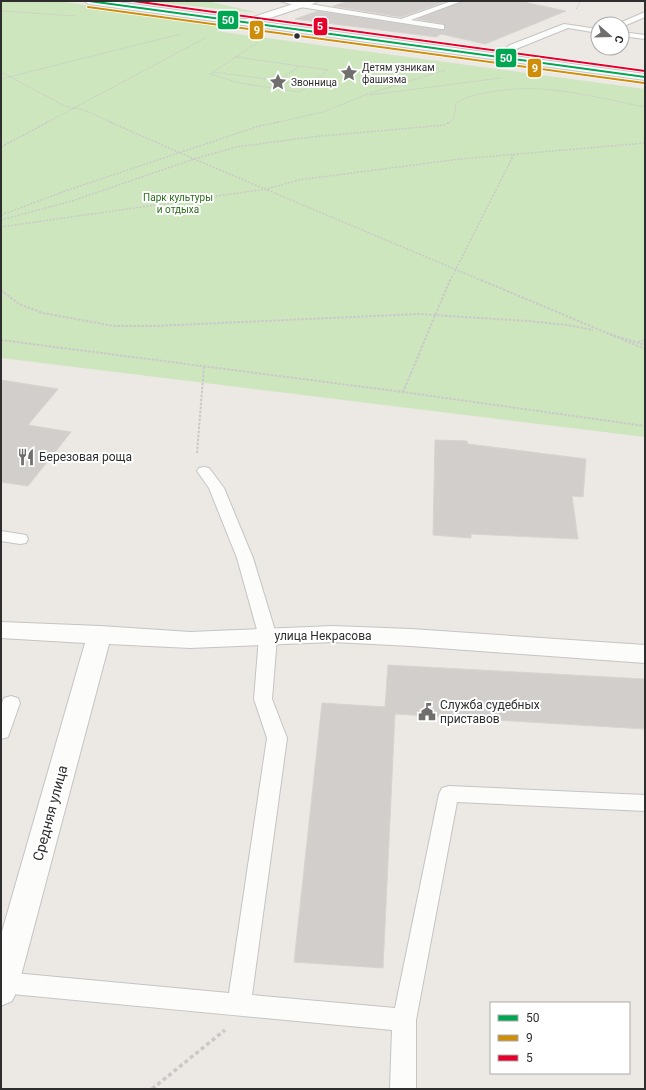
<svg xmlns="http://www.w3.org/2000/svg" width="646" height="1090" font-family="Roboto,sans-serif">
<rect width="100%" height="100%" fill="#ece8e4"/>
<!-- green -->
<g fill="#cee6be">
<polygon points="1,1 59,1 233,26 216,31 645,89 645,437 1,358"/>
<polygon points="146,1 207,1 259,13"/>
</g>
<!-- building -->
<g fill="#d1cecb" stroke="#d7d4d0">
<polygon points="349,1 447,1 401,17 333,6"/>
<polygon points="463,1 519,1 566,11 485,44 441,34 436,37 295,19 318,11 444,30 446,29 444,24 417,19"/>
<polygon points="1,380 58,389 28,425 71,432 28,486 1,482"/>
<polygon points="435,440 467,441 468,444 586,459 583,497 572,496 578,539 471,534 471,538 433,535"/>
<polygon points="388,665 645,679 645,729 395,714 383,968 294,962 322,703 385,707"/>
</g>
<g fill="none" stroke-linecap="round" stroke-linejoin="round">
<!-- service casing -->
<g stroke="#c5c4c5" stroke-width="2">
<g id="service">
<polygon points="280,1 292,1 401,19 452,1 462,1 411,20 444,25 444,29 441,29 300,7"/>
<polygon points="645,12 645,17 624,26 617,24"/>
<polygon points="564,24 598,29 598,33 568,28 516,49 502,58 496,58 495,56 510,45"/>
<polygon points="622,32 645,35 645,39 622,36"/>
<polygon points="204,467 209,468 224,488 253,558 277,637 272,699 287,738 252,995 395,1008 439,794 442,788 449,786 645,795 645,811 457,802 416,1020 416,1089 390,1089 392,1030 1,993 1,973 3,972 229,993 267,738 254,699 259,637 237,558 209,488 197,471 199,468"/>
<polygon points="1,531 26,535 28,539 26,543 20,544 1,541"/>
<polygon points="11,696 18,698 20,703 8,737 1,739 1,705 4,698"/>
</g>
</g>
<!-- minor casing -->
<g stroke="#c5c4c5" stroke-width="2">
<g id="minor">
<polygon points="302,1 317,1 315,3 249,25 241,25 240,23 241,21"/>
<polygon points="1,622 100,626 190,632 333,626 411,629 645,645 645,663 411,646 333,642 190,648 109,644 17,991 12,1001 1,1006 1,935 85,643 1,638"/>
</g>
</g>
<!-- secondary casing -->
<g stroke="#c5c4c5" stroke-width="2">
<polygon id="secondary" points="84,1 110,1 645,74 645,80 89,4"/>
</g>
<!-- path-far3 -->
<g stroke="#c9c9c8" stroke-width="1" stroke-dasharray="1.5 1" stroke-linecap="butt">
<polyline points="576,9 581,1"/>
<polyline points="1,11 76,16"/>
<polyline points="236,57 328,70 300,92 239,83 210,74 257,43"/>
<polyline points="1,72 65,106 84,110 113,123"/>
<polyline points="214,72 273,80"/>
<polyline points="1,79 181,34"/>
<polygon points="275,79 285,80 281,84 270,83"/>
<polyline points="281,79 299,66"/>
<polyline points="284,82 308,86"/>
<polyline points="370,95 500,78"/>
<polyline points="46,123 207,37"/>
<polyline points="274,123 323,112 365,95 445,70"/>
<path d="M449 123 454 118 456 103C467 96 478 94 491 92 543 82 593 97 645 107"/>
</g>
<!-- path-far2 -->
<g stroke="#c9c9c8" stroke-width="1.5" stroke-dasharray="2 1.5" stroke-linecap="butt">
<polyline points="110,122 194,159 483,281"/>
<polyline points="1,147 48,122"/>
<polyline points="1,215 68,190 259,126 279,122"/>
<polyline points="1,220 72,201 194,159 236,147 311,137 444,125 450,122"/>
<polyline points="1,227 267,189 298,180 460,159 645,143"/>
<polyline points="450,281 514,154"/>
</g>
<!-- path-far1 -->
<g stroke="#c9c9c8" stroke-width="2" stroke-dasharray="2.5 1.5" stroke-linecap="butt">
<polyline points="481,280 645,349"/>
<polyline points="1,290 19,304 43,313 114,326 154,326 418,314 528,321 567,325 593,330"/>
<polyline points="610,334 645,345"/>
<polyline points="1,340 403,392 645,426"/>
<polyline points="638,342 645,340"/>
<polyline points="403,392 450,280"/>
<polyline points="197,453 204,366"/>
</g>
<!-- path -->
<polyline stroke="#c9c9c8" stroke-width="3.5" stroke-dasharray="4 3" stroke-linecap="butt" points="152,1089 225,1030"/>
<!-- service -->
<use href="#service" fill="#fcfcfb" fill-rule="evenodd"/>
<!-- minor -->
<use href="#minor" fill="#fcfcfb" fill-rule="evenodd"/>
<!-- secondary -->
<use href="#secondary" fill="#fcfcfb" fill-rule="evenodd"/>
<!-- bus-1 casing -->
<g stroke="#fff" stroke-width="3.5">
<polyline id="bus-1" points="89,1 645,77"/>
</g>
<!-- bus-2 casing -->
<g stroke="#fff" stroke-width="3.5">
<polyline id="bus-2" points="88,7 644,83"/>
</g>
<!-- bus-3 casing -->
<g stroke="#fff" stroke-width="3.5">
<polyline id="bus-3" points="133,1 645,71"/>
</g>
<!-- bus-1 -->
<use href="#bus-1" stroke="#00a651" stroke-width="2"/>
<!-- bus-2 -->
<use href="#bus-2" stroke="#cf8e09" stroke-width="2"/>
<!-- bus-3 -->
<use href="#bus-3" stroke="#e4002b" stroke-width="2"/>
</g>
<!-- icons -->
<defs>
<g id="sight-bare" transform="scale(1.38)"><path d="M0-6L1.8-2.2L6-1.7L2.9 1.2L3.7 5.4L0 3.3L-3.7 5.4L-2.9 1.2L-6-1.7L-1.8-2.2Z" fill="#706f6e" stroke="#fff" stroke-width="2.5" paint-order="stroke"/></g>
<g id="restaurant-bare" transform="scale(1.38)"><path d="M-5-6h1v4h1v-4h1v4h1v-4h1v5L-1.5 .5V6h-2V.5L-5-1ZM5-6V6H3V1.5H1.5Q1.5-4 5-6Z" fill="#706f6e" stroke="#fff" stroke-width="2.5" paint-order="stroke"/></g>
<g id="civic-bare" transform="scale(1.38)"><path d="M-.6-6.5H3V-4.5H.6V-3L4-1V1h2V6H-6V1h2V-1L-.6-3ZM-1.2 2.5V6h2.4V2.5Z" fill="#706f6e" stroke="#fff" stroke-width="2.5" paint-order="stroke"/></g>
</defs>
<g fill-rule="evenodd">
<use href="#sight-bare" x="349" y="73"/>
<use href="#sight-bare" x="278" y="82"/>
<use href="#restaurant-bare" x="26" y="457"/>
<use href="#civic-bare" x="427" y="712"/>
</g>
<!-- markers -->
<circle fill="#2e2e2e" stroke="#fff" stroke-width="1.5" cx="297" cy="36" r="3.5"/>
<g text-anchor="middle" dominant-baseline="central" stroke-width="4" stroke-linejoin="round" paint-order="stroke">
<!-- far-poi labels -->
<g font-size="10" fill="#2e2e2e" stroke="#fff" text-anchor="start">
<text x="362" y="67">Детям узникам<tspan x="362" dy="12">фашизма</tspan></text>
<text x="291" y="82">Звонница</text>
</g>
<!-- far-park labels -->
<g font-size="10" fill="#2c6e1b" stroke="#fff">
<text x="178" y="197">Парк культуры<tspan x="178" dy="12">и отдыха</tspan></text>
</g>
<!-- poi labels -->
<g font-size="12" fill="#2e2e2e" stroke="#fff" text-anchor="start">
<text x="39" y="457">Березовая роща</text>
<text x="440" y="705">Служба судебных<tspan x="440" dy="14">приставов</tspan></text>
</g>
<!-- street labels -->
<g font-size="12" fill="#2e2e2e" stroke="#fff">
<text x="323" y="636">улица Некрасова</text>
</g>
<!-- near-street labels -->
<g font-size="14" fill="#2e2e2e" stroke="#fff">
<text transform="translate(50 813) rotate(-75)">Средняя улица</text>
</g>
</g>
<g stroke="#fff" stroke-width="1.5">
<rect x="217" y="10" width="22" height="20" rx="4" fill="#00a651"/>
<rect x="313" y="17" width="15" height="19" rx="4" fill="#e4002b"/>
<rect x="249" y="20" width="15" height="20" rx="4" fill="#cf8e09"/>
<rect x="495" y="48" width="22" height="20" rx="4" fill="#00a651"/>
<rect x="527" y="58" width="15" height="20" rx="4" fill="#cf8e09"/>
</g>
<g font-size="11" text-anchor="middle" font-weight="bold" fill="#fff">
<text x="228" y="24">50</text>
<text x="320" y="30">5</text>
<text x="257" y="34">9</text>
<text x="506" y="62">50</text>
<text x="535" y="72">9</text>
</g>
<!-- border -->
<rect width="646" height="1090" fill="none" stroke="#2e2e2e" stroke-width="4"/>
<!-- legend -->
<rect x="490" y="1002" width="140" height="72" fill="#ffffff" stroke="#ababab"/>
<rect x="498" y="1015" width="20" height="6" fill="#00a651" stroke="#ababab"/>
<text x="526" y="1022" font-size="12" fill="#2e2e2e">50</text>
<rect x="498" y="1035" width="20" height="6" fill="#cf8e09" stroke="#ababab"/>
<text x="526" y="1042" font-size="12" fill="#2e2e2e">9</text>
<rect x="498" y="1055" width="20" height="6" fill="#e4002b" stroke="#ababab"/>
<text x="526" y="1062" font-size="12" fill="#2e2e2e">5</text>
<!-- north arrow -->
<g transform="translate(610 36) rotate(110)"><circle r="19" fill="#ffffff" stroke="#ababab"/>
<path d="M0-3L7 15L0 10L-7 15Z" fill="#706f6e"/>
<text y="-6" font-size="11" font-weight="bold" text-anchor="middle" fill="#2e2e2e">С</text>
</g>
</svg>
